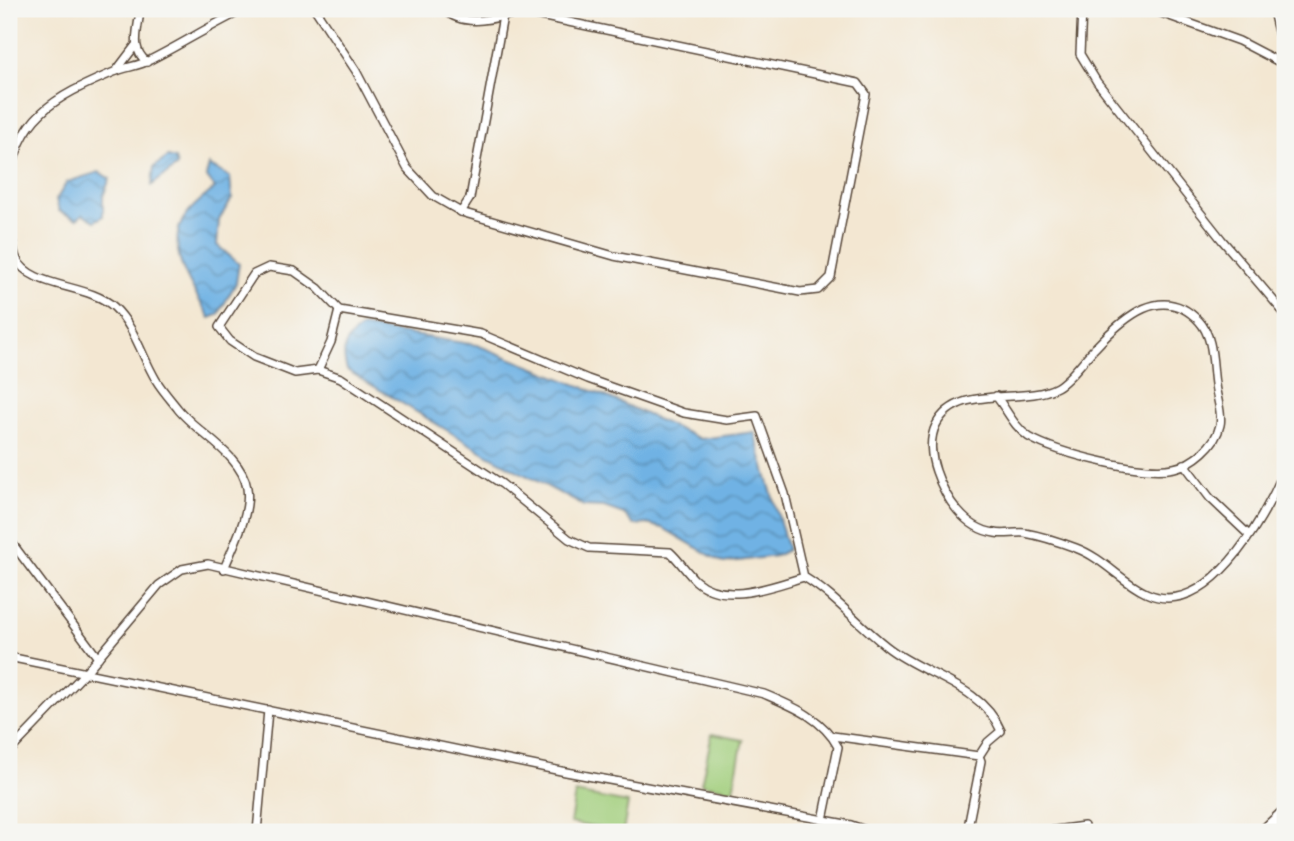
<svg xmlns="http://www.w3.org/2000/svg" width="1294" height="841" font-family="Mynerve,sans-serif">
<defs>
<pattern id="water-waves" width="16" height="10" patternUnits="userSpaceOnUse" patternTransform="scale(1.75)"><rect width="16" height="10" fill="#6fb2e4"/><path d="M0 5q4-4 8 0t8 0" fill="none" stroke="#5c91b8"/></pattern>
</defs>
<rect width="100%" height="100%" fill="#f6f6f2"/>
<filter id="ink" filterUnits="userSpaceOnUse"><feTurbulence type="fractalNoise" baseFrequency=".0143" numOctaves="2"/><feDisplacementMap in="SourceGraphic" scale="14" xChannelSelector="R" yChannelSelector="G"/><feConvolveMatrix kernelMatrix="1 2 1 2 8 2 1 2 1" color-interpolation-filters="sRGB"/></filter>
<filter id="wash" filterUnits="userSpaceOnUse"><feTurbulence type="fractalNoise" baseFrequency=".00686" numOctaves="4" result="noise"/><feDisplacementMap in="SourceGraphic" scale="28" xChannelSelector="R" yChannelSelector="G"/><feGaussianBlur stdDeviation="1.57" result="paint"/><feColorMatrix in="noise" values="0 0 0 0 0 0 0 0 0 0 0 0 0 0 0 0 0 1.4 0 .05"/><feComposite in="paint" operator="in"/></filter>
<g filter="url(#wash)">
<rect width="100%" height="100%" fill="#f3e7d2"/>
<!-- grass -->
<g fill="#a1ce7b" stroke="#6e7c4c" stroke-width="2">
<polygon points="712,734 743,740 733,790 701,784"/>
<polygon points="575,793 628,803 623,832 570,823"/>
</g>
<!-- water -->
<g fill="url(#water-waves)" stroke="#556e81" stroke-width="2">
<polygon points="168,157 175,159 177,166 152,185 154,167"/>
<path d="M209 165 230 177 232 198 219 220 217 245 239 264 236 283 218 315 210 318C193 289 161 246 187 214 194 204 206 196 215 188L206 176Z"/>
<polygon points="99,172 110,179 103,196 103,216 95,221 83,214 77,219 59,211 56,200 67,182"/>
<path d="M362 327 477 345 610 398 700 439 754 432 788 550 776 556 723 563 663 528 647 524 634 525 624 514 604 507 584 506 488 455 347 370C341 350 344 339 362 327Z"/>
</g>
</g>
<g filter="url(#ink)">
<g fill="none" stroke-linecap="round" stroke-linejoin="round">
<!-- street casing -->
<g stroke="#574639" stroke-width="10">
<g id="street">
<path d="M140 9C139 29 129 48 147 62"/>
<path d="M315 9 356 71 407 168 433 196 461 212 614 256 800 292 818 290 831 277 866 94 858 83 521 12C495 18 465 29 443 9"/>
<polyline points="1082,9 1080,54 1097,82 1222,240 1285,314"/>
<polyline points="1150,9 1239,41 1285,65"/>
<polyline points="116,71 135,46"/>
<path d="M9 187C17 116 53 98 114 72 126 67 139 66 150 60 182 44 213 24 245 9"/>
<polyline points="461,212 470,198 503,16"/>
<path d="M9 221C11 233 12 247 16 258 30 289 88 283 114 307 135 327 141 355 156 380 162 390 171 400 178 409 198 434 242 455 247 488 251 514 233 546 224 569"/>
<polyline points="318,370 331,342 339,310"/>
<path d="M996 396C1007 410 1014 427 1029 437 1057 453 1142 475 1174 468 1193 464 1216 445 1220 425 1223 414 1216 396 1215 384 1212 364 1214 337 1199 321 1162 282 1123 318 1095 348 1084 359 1071 379 1057 387 1022 406 958 382 936 425 929 439 931 457 936 471 945 498 965 529 995 533 1004 535 1015 532 1025 533 1042 536 1060 542 1076 548 1103 558 1122 582 1146 593 1207 621 1263 520 1282 476L1285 478"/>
<polyline points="1184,464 1210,498 1249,535"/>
<polyline points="9,539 98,658"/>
<path d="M804 577C773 586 725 606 696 581 687 573 680 561 670 552L589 548 569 539 502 484 341 378 318 370 295 373 254 357 230 341 219 327 254 274 269 267 294 271 318 288 339 310 481 334 588 379 684 413 727 420 757 416 785 494 804 577C835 596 858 624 886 646 923 676 981 684 1001 731L988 742 979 756"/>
<polyline points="9,657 566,772 851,825 871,832"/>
<polyline points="833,736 979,756 981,761 967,832"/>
<path d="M9 752 86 672 159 585 182 569 208 564 764 694C792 706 823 718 838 747L823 820"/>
<polyline points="257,832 268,710"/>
<polyline points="1041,832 1084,826 1085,832"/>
</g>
</g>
<!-- secondary casing -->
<g stroke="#574639" stroke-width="13">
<polyline id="secondary" points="1274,9 1285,54"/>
</g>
<!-- highway casing -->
<g stroke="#574639" stroke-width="17">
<polyline id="highway" points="1265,832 1285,813"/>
</g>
<!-- street -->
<use href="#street" stroke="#fff" stroke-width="7"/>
<!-- secondary -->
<use href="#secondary" stroke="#fff" stroke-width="10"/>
<!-- highway -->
<use href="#highway" stroke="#fff" stroke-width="14"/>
</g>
</g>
<!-- margin -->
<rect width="1294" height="841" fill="none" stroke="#f6f6f2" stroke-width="35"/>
</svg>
